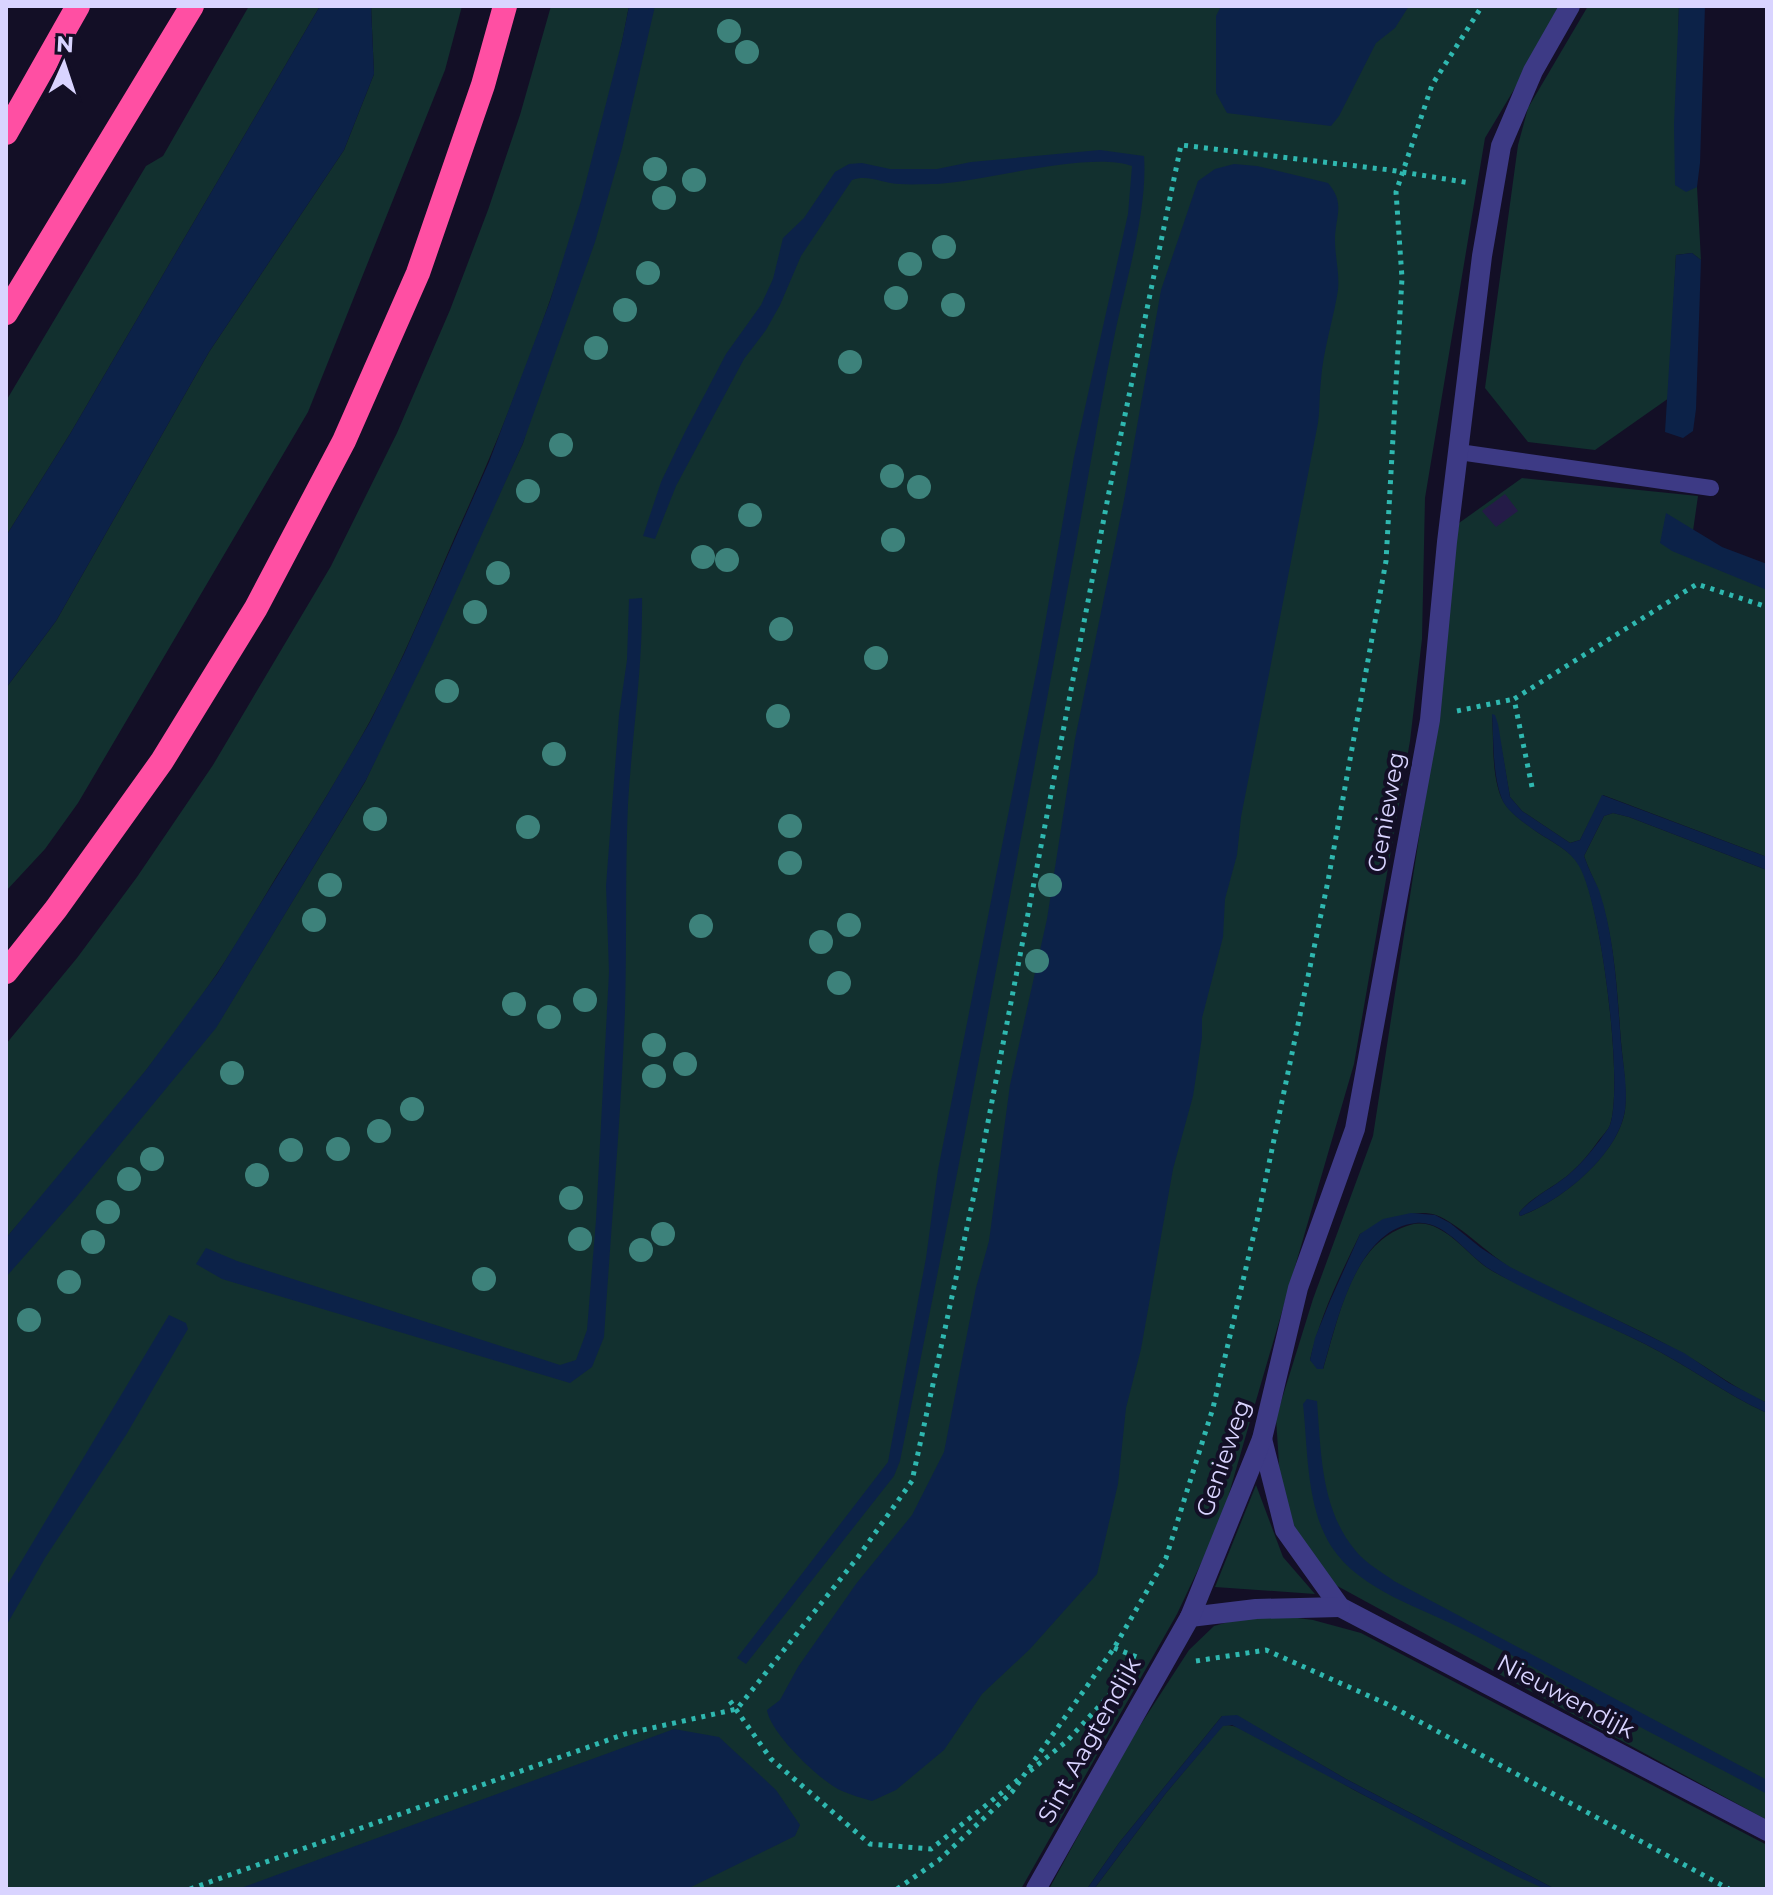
<svg xmlns="http://www.w3.org/2000/svg" width="1773" height="1895" font-family="Montserrat,sans-serif">
<rect width="100%" height="100%" fill="#130f26"/>
<!-- green -->
<g fill="#12302f">
<polygon points="249,6 320,6 70,434 6,536 6,401 146,166 163,156"/>
<polygon points="371,6 462,6 445,70 308,412 78,803 45,849 6,891 6,688 56,621 209,352 344,150 374,74"/>
<path d="M551 6H629C596 187 533 364 457 532 429 596 403 661 369 723 340 776 307 828 275 879 256 911 237 944 216 975 153 1067 80 1154 6 1238V1044L77 958 137 877 213 765 331 566 397 433 450 310 488 210 520 115Z"/>
<polygon points="648,6 1564,6 1485,138 1425,498 1422,639 1410,741 1354,1064 1221,1521 1177,1614 1021,1889 6,1889 6,1266 219,1022 365,782 523,443"/>
<polygon points="1588,6 1679,6 1675,185 1697,187 1701,260 1692,253 1676,255 1669,398 1595,450 1528,442 1485,388 1518,145 1528,108"/>
<path d="M1522 478 1698 496 1693 531 1767 590V857L1603 795 1580 840 1570 843 1522 811 1510 797 1501 746 1492 714C1494 740 1491 775 1502 799 1508 812 1526 824 1537 832 1552 842 1570 850 1580 866 1601 904 1624 1085 1610 1125 1608 1130 1603 1135 1599 1140 1590 1153 1579 1166 1567 1176 1551 1189 1531 1197 1519 1213L1520 1216C1559 1203 1619 1154 1625 1110 1627 1088 1623 1064 1621 1042 1617 992 1615 938 1598 890 1594 879 1588 868 1584 856L1604 816 1613 813 1629 817 1767 870V1403C1737 1390 1711 1369 1682 1353 1626 1322 1567 1299 1511 1268 1488 1254 1458 1223 1436 1215 1410 1207 1383 1225 1360 1234 1340 1275 1320 1316 1310 1360L1323 1369C1339 1317 1351 1242 1410 1225 1440 1216 1465 1252 1486 1267 1499 1276 1515 1282 1529 1289 1568 1308 1607 1325 1645 1344 1687 1365 1725 1394 1767 1413V1820L1330 1582 1282 1511 1276 1418 1313 1299 1373 1136 1443 682 1451 574 1459 523Z"/>
<polygon points="1256,1485 1283,1557 1315,1594 1215,1587"/>
<polygon points="1275,1615 1313,1620 1361,1633 1767,1845 1767,1889 1555,1889 1346,1779 1237,1716 1222,1716 1119,1843 1087,1889 1049,1889 1130,1741 1189,1650 1214,1626 1246,1617"/>
<path d="M1223 1725C1251 1723 1326 1775 1354 1790 1417 1823 1482 1855 1545 1889H1094L1166 1793Z"/>
</g>
<!-- water -->
<g fill="#0c2248">
<polygon points="320,6 371,6 374,74 344,150 209,352 56,621 6,688 6,536 70,434"/>
<polygon points="629,6 655,6 622,148 595,242 523,443 431,647 366,780 216,1028 74,1200 6,1277 6,1238 146,1070 217,974 326,797 370,722 404,654 489,462 550,301 581,201 622,41"/>
<polygon points="1221,6 1409,6 1395,28 1376,43 1339,116 1331,126 1227,113 1216,93 1216,16"/>
<polygon points="1679,6 1705,6 1700,163 1697,187 1686,192 1675,185 1674,125"/>
<path d="M1100 150 1144 156C1148 209 1126 281 1115 333 1102 394 1092 456 1081 517 1022 832 964 1147 900 1461L894 1476 746 1664 737 1658 888 1462 926 1258 938 1170 1039 658 1074 457 1128 214 1132 166C1089 151 987 181 937 184 925 184 912 185 900 184 883 184 869 174 852 180L801 256 780 305 766 330 744 359 676 486 655 539 643 536 661 482 685 432 726 354 761 305 773 279 783 238 804 218 835 172 849 164 862 163 890 169H937L971 162Z"/>
<path d="M1234 164 1257 166 1328 183C1346 204 1335 216 1335 241 1335 259 1341 277 1337 296 1332 324 1323 352 1321 380 1319 395 1320 409 1318 423L1241 817 1237 855 1225 899 1223 937 1202 1018V1037L1193 1096 1173 1169 1141 1349 1126 1408 1118 1484 1097 1574 1030 1649 982 1694 944 1750 896 1790 872 1801C862 1798 851 1795 842 1791 821 1782 770 1733 767 1710L780 1700 798 1667 856 1584 912 1515 944 1452 976 1288 989 1241 1010 1085 1047 919 1075 739 1124 500 1161 290 1198 181 1215 169Z"/>
<polygon points="1692,253 1701,260 1696,409 1693,431 1683,438 1665,432 1676,255"/>
<polygon points="1666,513 1722,547 1767,564 1767,590 1672,551 1660,543"/>
<path d="M642 598C643 667 632 735 628 804 625 872 627 941 625 1010 621 1119 611 1228 604 1337L592 1367 570 1383 222 1279 196 1264 206 1248 237 1261 560 1365 576 1360 587 1330 596 1220 609 972 606 886 619 715 627 660 629 599Z"/>
<path d="M1492 714 1495 715 1498 724 1510 797 1522 811 1570 843 1580 840 1602 795 1767 857V870L1629 817 1613 813 1604 816 1584 856C1588 868 1594 879 1599 890 1615 938 1617 993 1621 1043 1623 1064 1628 1089 1625 1110 1618 1156 1560 1202 1520 1216L1519 1213C1532 1197 1551 1189 1567 1176 1579 1166 1590 1153 1600 1140 1603 1135 1608 1130 1610 1125 1624 1085 1601 903 1579 866 1570 850 1552 842 1537 832 1526 824 1507 812 1502 799 1492 774 1494 740 1492 714Z"/>
<path d="M1411 1213 1435 1215 1450 1223 1481 1248 1510 1267 1684 1353 1729 1383 1767 1403V1413C1725 1394 1687 1365 1645 1344 1594 1319 1540 1299 1491 1270 1467 1256 1446 1220 1416 1223 1356 1229 1337 1322 1323 1369H1317L1310 1360 1315 1338 1330 1301 1360 1234 1383 1219Z"/>
<polygon points="169,1315 186,1323 188,1329 126,1435 45,1558 6,1626 6,1587"/>
<path d="M1307 1399 1317 1401C1321 1453 1321 1509 1355 1550 1365 1563 1382 1572 1394 1581L1767 1780V1794C1712 1764 1656 1736 1601 1706 1556 1681 1513 1655 1468 1632 1422 1607 1361 1592 1331 1546 1306 1506 1308 1450 1303 1404Z"/>
<polygon points="1237,1715 1346,1779 1555,1889 1545,1889 1514,1875 1232,1725 1223,1726 1166,1793 1094,1889 1087,1889 1119,1843 1222,1716"/>
<polygon points="674,1729 719,1737 776,1790 800,1825 795,1836 687,1889 238,1889"/>
</g>
<!-- building -->
<polygon fill="#241b47" points="1505,494 1518,511 1496,527 1482,511"/>
<g fill="none" stroke-linecap="round" stroke-linejoin="round">
<!-- path -->
<g stroke="#2fb8b0" stroke-width="5" stroke-dasharray="4 6" stroke-linecap="butt">
<polyline points="1457,711 1514,699"/>
<polyline points="1532,787 1514,699 1697,584 1767,607"/>
<polyline points="1114,1648 1137,1657"/>
<polyline points="1196,1661 1266,1650 1387,1704 1729,1889"/>
<polyline points="730,1701 771,1759 870,1844 931,1849 1019,1779"/>
<polyline points="1030,1771 1067,1741 1115,1689"/>
<polyline points="190,1889 625,1734 737,1709 858,1557 912,1481 974,1195 1109,492 1181,145 1390,170 1470,183"/>
<polyline points="897,1889 939,1860 1012,1792 1114,1648 1166,1558 1213,1408 1257,1221 1328,881 1386,561 1402,278 1396,192 1432,85 1482,6"/>
</g>
<!-- service -->
<polyline stroke="#3d3a85" stroke-width="16" points="1459,452 1711,488"/>
<!-- minor -->
<g stroke="#3d3a85" stroke-width="20">
<polyline points="1262,1439 1285,1530 1340,1607 1767,1831"/>
<polyline points="1190,1617 1256,1609 1340,1607"/>
<polyline points="1036,1889 1190,1617 1262,1439 1298,1288 1355,1129 1430,720 1447,542 1482,256 1501,146 1533,71 1570,6"/>
</g>
<!-- motorway -->
<g stroke="#ff4fa3" stroke-width="24">
<polyline points="6,133 78,6"/>
<polyline points="6,313 192,6"/>
<polyline points="6,972 56,909 162,761 256,608 344,441 418,273 483,85 505,6"/>
</g>
</g>
<!-- trees -->
<g fill="#3d827b">
<circle cx="729" cy="31" r="12"/>
<circle cx="747" cy="52" r="12"/>
<circle cx="655" cy="169" r="12"/>
<circle cx="694" cy="180" r="12"/>
<circle cx="664" cy="198" r="12"/>
<circle cx="944" cy="247" r="12"/>
<circle cx="910" cy="264" r="12"/>
<circle cx="648" cy="273" r="12"/>
<circle cx="896" cy="298" r="12"/>
<circle cx="953" cy="305" r="12"/>
<circle cx="625" cy="310" r="12"/>
<circle cx="596" cy="348" r="12"/>
<circle cx="850" cy="362" r="12"/>
<circle cx="561" cy="445" r="12"/>
<circle cx="892" cy="476" r="12"/>
<circle cx="919" cy="487" r="12"/>
<circle cx="528" cy="491" r="12"/>
<circle cx="750" cy="515" r="12"/>
<circle cx="893" cy="540" r="12"/>
<circle cx="703" cy="557" r="12"/>
<circle cx="727" cy="560" r="12"/>
<circle cx="498" cy="573" r="12"/>
<circle cx="475" cy="612" r="12"/>
<circle cx="781" cy="629" r="12"/>
<circle cx="876" cy="658" r="12"/>
<circle cx="447" cy="691" r="12"/>
<circle cx="778" cy="716" r="12"/>
<circle cx="554" cy="754" r="12"/>
<circle cx="375" cy="819" r="12"/>
<circle cx="790" cy="826" r="12"/>
<circle cx="528" cy="827" r="12"/>
<circle cx="790" cy="863" r="12"/>
<circle cx="330" cy="885" r="12"/>
<circle cx="1050" cy="885" r="12"/>
<circle cx="314" cy="920" r="12"/>
<circle cx="849" cy="925" r="12"/>
<circle cx="701" cy="926" r="12"/>
<circle cx="821" cy="942" r="12"/>
<circle cx="1037" cy="961" r="12"/>
<circle cx="839" cy="983" r="12"/>
<circle cx="585" cy="1000" r="12"/>
<circle cx="514" cy="1004" r="12"/>
<circle cx="549" cy="1017" r="12"/>
<circle cx="654" cy="1045" r="12"/>
<circle cx="685" cy="1064" r="12"/>
<circle cx="232" cy="1073" r="12"/>
<circle cx="654" cy="1076" r="12"/>
<circle cx="412" cy="1109" r="12"/>
<circle cx="379" cy="1131" r="12"/>
<circle cx="338" cy="1149" r="12"/>
<circle cx="291" cy="1150" r="12"/>
<circle cx="152" cy="1159" r="12"/>
<circle cx="257" cy="1175" r="12"/>
<circle cx="129" cy="1179" r="12"/>
<circle cx="571" cy="1198" r="12"/>
<circle cx="108" cy="1212" r="12"/>
<circle cx="663" cy="1234" r="12"/>
<circle cx="580" cy="1239" r="12"/>
<circle cx="93" cy="1242" r="12"/>
<circle cx="641" cy="1250" r="12"/>
<circle cx="484" cy="1279" r="12"/>
<circle cx="69" cy="1282" r="12"/>
<circle cx="29" cy="1320" r="12"/>
</g>
<g text-anchor="middle" dominant-baseline="central" stroke-width="8" stroke-linejoin="round" paint-order="stroke">
<!-- street labels -->
<g font-size="24" fill="#d9d4ff" stroke="#130f26">
<text transform="translate(1386 812) rotate(-80)">Genieweg</text>
<text transform="translate(1223 1458) rotate(-71)">Genieweg</text>
<text transform="translate(1566 1696) rotate(28)">Nieuwendijk</text>
<text transform="translate(1089 1740) rotate(-61)">Sint Aagtendijk</text>
</g>
</g>
<!-- border -->
<rect width="1773" height="1895" fill="none" stroke="#d9d4ff" stroke-width="16"/>
<!-- north arrow -->
<g transform="translate(64 64) rotate(3)" stroke="#130f26" stroke-width="6" paint-order="stroke">
<path d="M0-6L14 30L0 20L-14 30Z" fill="#d9d4ff"/>
<text y="-12" font-size="22" font-weight="bold" text-anchor="middle" fill="#d9d4ff">N</text>
</g>
</svg>
